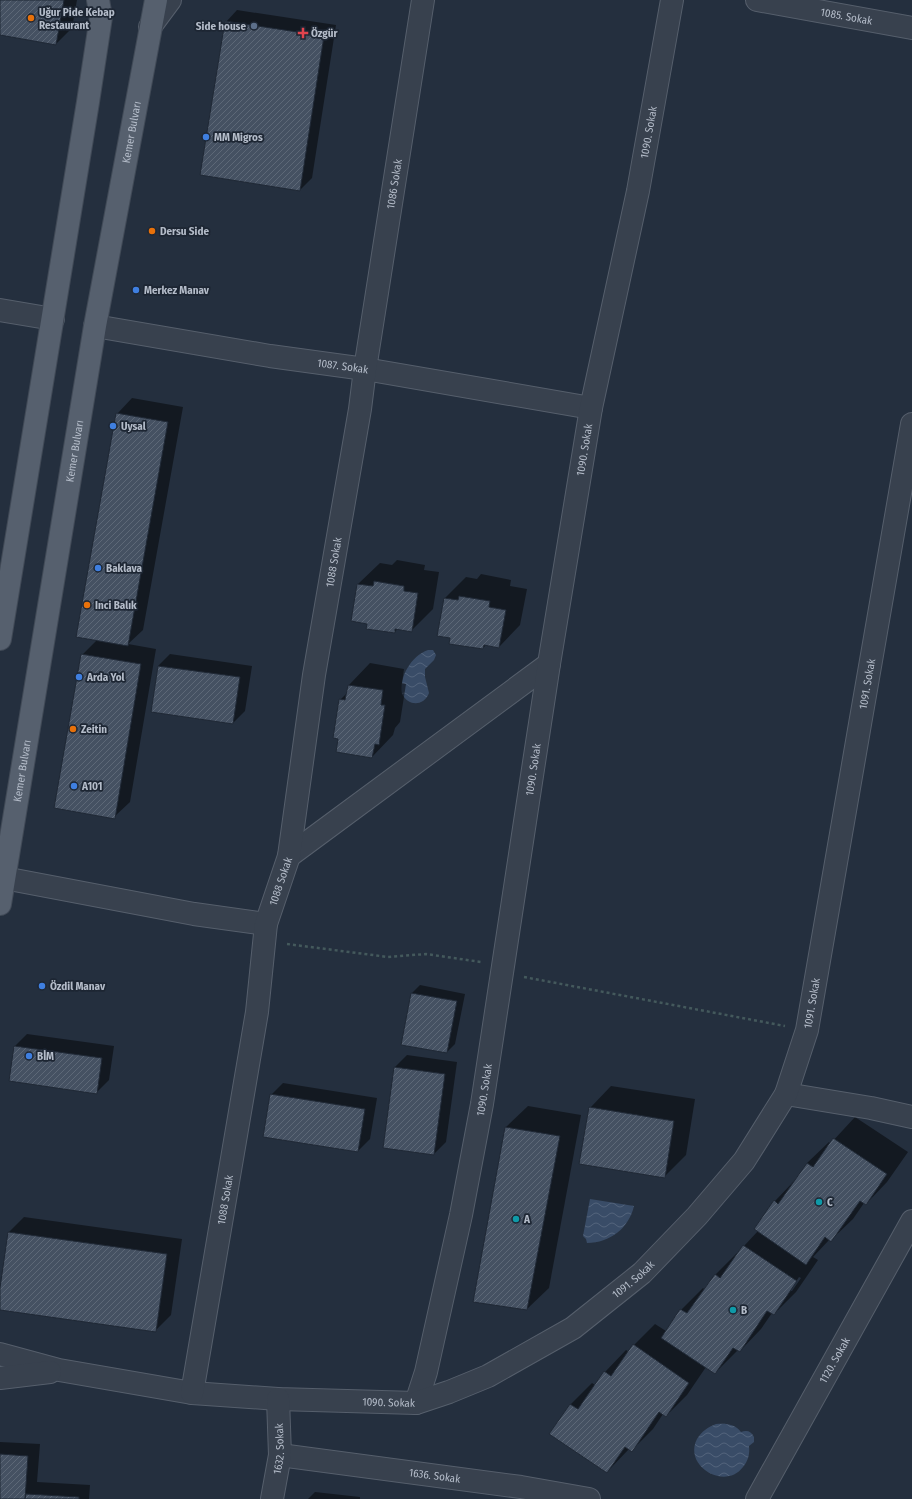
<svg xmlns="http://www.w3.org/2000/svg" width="912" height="1499" font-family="'Fira Sans Condensed',sans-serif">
<defs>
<pattern id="water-waves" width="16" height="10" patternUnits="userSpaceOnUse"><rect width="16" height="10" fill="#394c67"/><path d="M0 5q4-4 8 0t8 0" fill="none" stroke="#53647b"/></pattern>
<pattern id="building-hatch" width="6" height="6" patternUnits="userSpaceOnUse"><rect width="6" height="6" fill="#455162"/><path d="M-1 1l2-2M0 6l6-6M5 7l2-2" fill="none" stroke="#5d6877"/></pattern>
</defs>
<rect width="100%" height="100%" fill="#242f3e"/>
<!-- water -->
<g fill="url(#water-waves)">
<path d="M428 650H433L436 655 434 660 425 669V677L429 693C424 706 409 707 402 694 399 677 411 656 428 650Z"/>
<path d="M590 1199 634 1206C629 1228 610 1243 587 1243L586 1239 583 1236Z"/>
<path d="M716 1424C726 1423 735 1424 741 1432 747 1430 751 1431 754 1437V1442L749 1446C750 1454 748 1461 743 1467 725 1491 683 1466 697 1439 702 1431 708 1427 716 1424Z"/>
</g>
<!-- shadow -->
<g fill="#0007" fill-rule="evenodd">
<polygon points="0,0 77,0 72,28 56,44 0,34"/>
<polygon points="237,10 336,25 312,178 300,190 226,22"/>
<polygon points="132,398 183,407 143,630 128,644 156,649 130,802 114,817 82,655 97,640 117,414"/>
<polygon points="397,560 425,565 424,570 439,572 433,609 411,631 398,628 395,632 368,623 358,584 380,563 392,565"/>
<polygon points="481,574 511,580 510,586 527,589 520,625 499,647 486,645 483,648 452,638 444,599 466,577 477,579"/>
<polygon points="170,654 252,666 245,711 233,723 158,666"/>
<polygon points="370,663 404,669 402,683 406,684 400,722 395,728 393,735 372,757 339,738 340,700 348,692 349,685"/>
<polygon points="420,985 465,994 455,1044 447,1052 402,1044 412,993"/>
<polygon points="27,1034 114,1046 109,1080 97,1092 15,1046"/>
<polygon points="407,1055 457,1062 446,1142 434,1154 395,1067"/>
<polygon points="283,1083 377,1098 370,1139 358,1151 271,1095"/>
<polygon points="611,1086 695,1099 686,1155 664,1177 590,1108"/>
<polygon points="528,1106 581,1115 549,1288 527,1309 506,1127"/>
<path d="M855 1117 908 1152 887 1182 866 1204 864 1203 853 1219 831 1240 830 1239 813 1257 818 1260 796 1292 774 1314 772 1313 761 1329 740 1351 738 1350 715 1373 706 1367 687 1395 666 1416 663 1414 653 1429 632 1450 629 1449 607 1472 551 1433 571 1404 592 1383 595 1385 605 1372 626 1350 629 1352 634 1345 655 1324 666 1331 681 1310 703 1288 705 1290 715 1275 737 1253 738 1254 744 1246 758 1231 775 1201 796 1179 807 1163 829 1142 831 1143ZM799 1277 801 1278 792 1291H790Z"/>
<polygon points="24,1217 182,1239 171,1315 155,1331 0,1309 0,1295 9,1232"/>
<polygon points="0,1442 40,1444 37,1482 90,1485 89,1499 0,1499"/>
<polygon points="315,1492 360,1497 360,1499 308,1499"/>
</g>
<!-- building -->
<g fill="url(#building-hatch)" stroke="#1f2835">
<polygon points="0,0 64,0 56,45 0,35"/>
<polygon points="225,21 324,36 300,191 200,175"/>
<polygon points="116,413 168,422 128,646 76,637"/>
<polygon points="374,581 404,586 404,591 418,593 412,632 395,629 395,633 366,629 367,624 351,621 357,584 373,586"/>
<polygon points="459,596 490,601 489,607 506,610 499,648 484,645 483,649 449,644 450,638 437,636 444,598 458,600"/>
<polygon points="81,654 141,664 115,819 54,808"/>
<polygon points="158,666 240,677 233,724 151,712"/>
<polygon points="348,685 383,690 381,705 385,705 379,745 375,744 372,758 336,752 338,739 333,738 339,699 345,700"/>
<polygon points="411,993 457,1001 447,1053 401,1045"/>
<polygon points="14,1046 102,1058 97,1094 9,1081"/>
<polygon points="394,1067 445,1074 434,1155 383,1148"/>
<polygon points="270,1094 365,1109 358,1152 263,1137"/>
<polygon points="589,1107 674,1121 665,1178 579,1164"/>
<polygon points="505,1127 560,1136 527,1310 473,1302"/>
<polygon points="833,1138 887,1174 866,1205 860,1201 831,1242 825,1237 806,1265 754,1229 774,1200 778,1204 807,1163 813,1167"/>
<polygon points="8,1232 167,1254 156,1332 0,1310 0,1288"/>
<polygon points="743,1245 797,1281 774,1315 767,1311 740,1352 733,1348 715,1374 661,1338 680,1309 687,1313 715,1274 720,1278"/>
<polygon points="633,1344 689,1383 666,1417 659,1412 632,1452 625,1447 607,1473 549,1434 570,1404 578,1409 604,1371 611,1376"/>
<polygon points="0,1454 28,1456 25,1499 0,1499"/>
<polygon points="26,1494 79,1497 79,1499 25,1499"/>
</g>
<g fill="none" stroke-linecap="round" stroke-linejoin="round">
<!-- minor casing -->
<g stroke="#565f6c" stroke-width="24">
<g id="minor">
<path id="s1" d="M757 0 912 28"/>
<polyline points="150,27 170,0"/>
<polyline points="0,310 53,319"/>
<path id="s2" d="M95 326 270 356 365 369 591 408"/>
<polyline points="289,856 549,664"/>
<polyline points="4,878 194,914 266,924"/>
<polyline points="786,1094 871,1108 912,1117"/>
<path id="s3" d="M0 1354 59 1370 192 1393 278 1399 416 1403 426 1372 461 1215 482 1104 549 664 591 408 638 191 672 0"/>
<polyline points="0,1378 50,1372"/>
<path id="s4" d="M192 1393 257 1012 266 924 289 856 314 675 360 409 365 369 423 0"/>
<path id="s5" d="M416 1403 449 1392 488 1376 573 1328 642 1273 697 1216 744 1161 786 1094 807 1030 912 424"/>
<path id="s6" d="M280 1455 521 1487 589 1499"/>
<path id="s7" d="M272 1499 280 1455 278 1399"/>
<path id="s8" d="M757 1499 912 1221"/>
</g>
</g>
<!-- major casing -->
<g stroke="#414a57" stroke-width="24">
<g id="major">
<polyline points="0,639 88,102 101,17 98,0"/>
<path id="s9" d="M0 904 95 326 156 0"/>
</g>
</g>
<!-- path -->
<g stroke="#44595c" stroke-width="2.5" stroke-dasharray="3 3" stroke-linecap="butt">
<polyline points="287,944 388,957 426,954 481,962"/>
<polyline points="524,977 785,1026"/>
</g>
<!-- minor -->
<use href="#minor" stroke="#38414e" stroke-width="22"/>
<!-- major -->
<use href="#major" stroke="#56606e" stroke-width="22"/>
</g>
<!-- markers -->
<g fill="#e8710a" stroke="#1d2633" stroke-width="1.5">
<circle cx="31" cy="18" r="4"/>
<circle cx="152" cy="231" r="4"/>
<circle cx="87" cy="605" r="4"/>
<circle cx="73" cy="729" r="4"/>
</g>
<circle fill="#5c6f8a" stroke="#1d2633" stroke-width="1.5" cx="254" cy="26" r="4"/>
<path fill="#e0444e" stroke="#1d2633" stroke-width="1.5" d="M301 27h4v4h4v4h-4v4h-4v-4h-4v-4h4z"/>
<g fill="#3f7fe0" stroke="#1d2633" stroke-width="1.5">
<circle cx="206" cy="137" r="4"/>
<circle cx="136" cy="290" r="4"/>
<circle cx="113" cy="426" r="4"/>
<circle cx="98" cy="568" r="4"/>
<circle cx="79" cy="677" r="4"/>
<circle cx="74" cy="786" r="4"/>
<circle cx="42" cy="986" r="4"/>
<circle cx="29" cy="1056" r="4"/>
</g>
<g fill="#0f9aa8" stroke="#1d2633" stroke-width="1.5">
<circle cx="819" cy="1202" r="4"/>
<circle cx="516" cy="1219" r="4"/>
<circle cx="733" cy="1310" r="4"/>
</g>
<g text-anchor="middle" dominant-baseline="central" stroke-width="3.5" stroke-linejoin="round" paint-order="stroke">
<!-- poi labels -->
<g font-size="11" font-weight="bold" fill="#b4bcc9" stroke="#1d2633" text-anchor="start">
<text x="39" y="12">Uğur Pide Kebap<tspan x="39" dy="13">Restaurant</tspan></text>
<text x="246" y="26" text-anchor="end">Side house</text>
<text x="311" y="33">Özgür</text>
<text x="214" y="137">MM Migros</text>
<text x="160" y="231">Dersu Side</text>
<text x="144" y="290">Merkez Manav</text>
<text x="121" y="426">Uysal</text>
<text x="106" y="568">Baklava</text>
<text x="95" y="605">Inci Balık</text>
<text x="87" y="677">Arda Yol</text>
<text x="81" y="729">Zeitin</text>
<text x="82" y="786">A101</text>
<text x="50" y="986">Özdil Manav</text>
<text x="37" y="1056">BİM</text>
<text x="827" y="1202">C</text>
<text x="524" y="1219">A</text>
<text x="741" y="1310">B</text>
</g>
<!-- street labels -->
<g font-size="11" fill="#b4bcc9" stroke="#1d2633">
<text stroke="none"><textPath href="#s1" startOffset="91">1085. Sokak</textPath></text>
<text stroke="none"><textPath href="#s9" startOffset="783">Kemer Bulvarı</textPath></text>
<text stroke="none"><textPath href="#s3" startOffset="1713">1090. Sokak</textPath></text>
<text stroke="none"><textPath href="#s4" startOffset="1227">1086 Sokak</textPath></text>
<text stroke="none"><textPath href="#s2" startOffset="251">1087. Sokak</textPath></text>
<text stroke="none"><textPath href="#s3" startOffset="1389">1090. Sokak</textPath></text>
<text stroke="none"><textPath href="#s9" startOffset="459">Kemer Bulvarı</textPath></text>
<text stroke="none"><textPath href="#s4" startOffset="844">1088 Sokak</textPath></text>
<text stroke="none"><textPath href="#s5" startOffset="912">1091. Sokak</textPath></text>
<text stroke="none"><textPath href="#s3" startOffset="1065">1090. Sokak</textPath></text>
<text stroke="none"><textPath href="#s9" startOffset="135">Kemer Bulvarı</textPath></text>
<text stroke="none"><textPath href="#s4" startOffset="520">1088 Sokak</textPath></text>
<text stroke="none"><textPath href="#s5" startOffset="588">1091. Sokak</textPath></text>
<text stroke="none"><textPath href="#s3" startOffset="741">1090. Sokak</textPath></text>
<text stroke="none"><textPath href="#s4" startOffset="196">1088 Sokak</textPath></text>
<text stroke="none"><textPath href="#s5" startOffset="252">1091. Sokak</textPath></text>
<text stroke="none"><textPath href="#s8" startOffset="159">1120. Sokak</textPath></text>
<text stroke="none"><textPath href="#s3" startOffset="393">1090. Sokak</textPath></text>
<text stroke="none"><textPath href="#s7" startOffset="51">1632. Sokak</textPath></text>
<text stroke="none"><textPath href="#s6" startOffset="156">1636. Sokak</textPath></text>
</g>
</g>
</svg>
